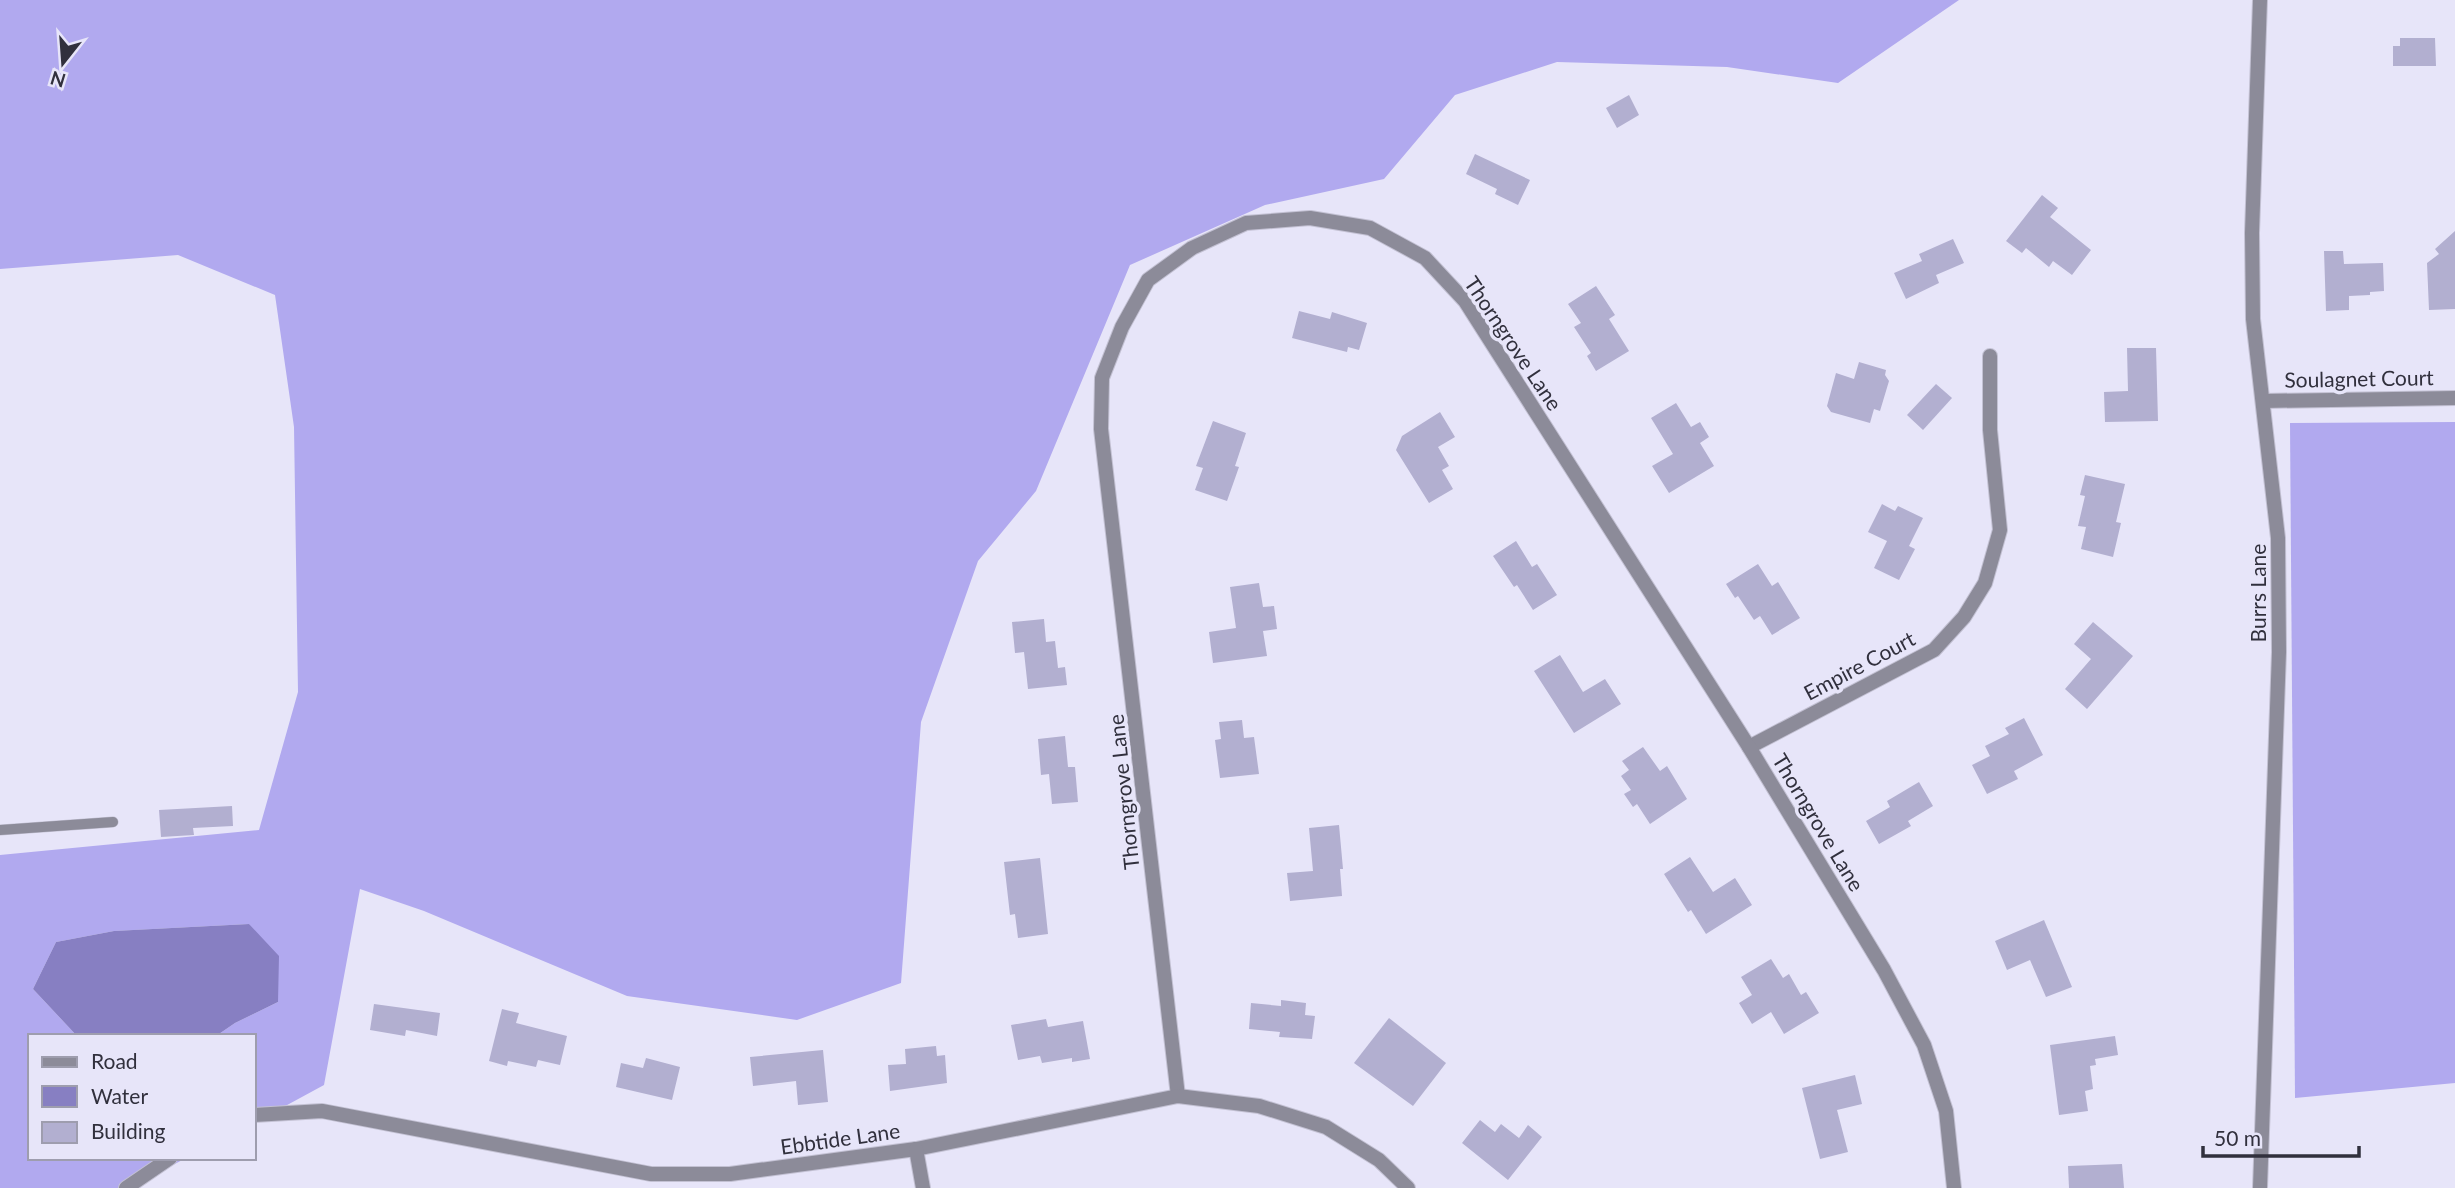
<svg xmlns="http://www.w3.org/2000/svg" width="2455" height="1188" font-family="Lato,sans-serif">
<rect width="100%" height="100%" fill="#e7e5f9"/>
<!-- forest -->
<g fill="#b1a9ef">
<polygon points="0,0 1959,0 1838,83 1727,67 1557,62 1455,95 1384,179 1265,205 1130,265 1036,491 978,561 921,722 901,983 797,1020 627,996 424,911 360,889 324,1085 254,1123 254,1036 216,1036 235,1023 278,1002 249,924 114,931 56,942 33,989 77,1036 30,1036 30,1158 186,1158 130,1188 0,1188 0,855 259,830 298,692 294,427 275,295 178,255 0,269"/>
<polygon points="2455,422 2455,1083 2295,1098 2290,423"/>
</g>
<!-- water -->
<polygon fill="#877fc2" points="249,924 279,956 278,1002 235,1023 216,1036 77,1036 33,989 56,942 114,931"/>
<!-- building -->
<g fill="#b2afd0">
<polygon points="2400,38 2435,38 2436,66 2393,66 2393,46 2400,46"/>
<polygon points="1629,95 1639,115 1617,128 1606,108"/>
<polygon points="1475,154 1530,180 1518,205 1495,194 1497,189 1466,174"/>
<polygon points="2042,195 2058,208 2050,217 2091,250 2072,275 2053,261 2049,267 2026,248 2022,253 2006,241"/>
<polygon points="2455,231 2455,309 2429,310 2427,263 2439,254 2435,249"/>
<polygon points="1953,239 1964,263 1936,275 1939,283 1906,299 1894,273 1922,261 1919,254"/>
<polygon points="2324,251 2343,251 2344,264 2383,263 2384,291 2370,292 2370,295 2349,296 2349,310 2326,311"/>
<polygon points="1596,286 1615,315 1609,319 1629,351 1596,371 1587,356 1591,353 1574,327 1581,323 1568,304"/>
<polygon points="1299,311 1330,319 1332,312 1367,323 1359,350 1348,347 1347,352 1292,338"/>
<polygon points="2127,348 2156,348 2158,421 2105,422 2104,392 2128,391"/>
<polygon points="1859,362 1886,370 1885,375 1889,381 1880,411 1874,409 1870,423 1831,412 1827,406 1836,373 1854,379"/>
<polygon points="1936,384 1952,398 1923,430 1907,415"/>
<polygon points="1676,403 1691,427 1700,422 1709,437 1700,443 1714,466 1669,493 1652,466 1673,454 1651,418"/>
<polygon points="1440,412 1455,437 1438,447 1449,466 1442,470 1453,489 1429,503 1396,450 1402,436"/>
<polygon points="1213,421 1246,433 1235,466 1239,467 1227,501 1195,490 1203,468 1196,466"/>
<polygon points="2085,475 2125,484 2116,522 2121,523 2113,557 2081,549 2086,527 2078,526 2085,496 2080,495"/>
<polygon points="1882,504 1895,511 1898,506 1923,518 1909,546 1915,549 1899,580 1874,568 1887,541 1868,532"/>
<polygon points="1516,541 1532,567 1537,564 1557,595 1533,610 1517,585 1514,587 1493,556"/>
<polygon points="1758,564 1772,586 1778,582 1800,618 1772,635 1760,616 1754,620 1738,596 1735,598 1726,584"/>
<polygon points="1259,583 1263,607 1274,606 1277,629 1263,631 1267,656 1213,663 1209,632 1236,628 1230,587"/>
<polygon points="1044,619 1046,642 1055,641 1058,668 1065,667 1067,685 1028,689 1024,652 1015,653 1012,622"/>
<polygon points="2093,622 2133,656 2087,709 2065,689 2091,659 2074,644"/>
<polygon points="1560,655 1583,692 1605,679 1621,704 1574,733 1534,671"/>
<polygon points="2024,718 2043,755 2014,771 2018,779 1987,794 1972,765 1990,756 1985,746 2009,734 2005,728"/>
<polygon points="1242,720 1244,738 1254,737 1259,774 1220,778 1215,740 1221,739 1219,722"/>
<polygon points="1065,736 1068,767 1075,767 1078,802 1052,804 1049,774 1041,775 1038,739"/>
<polygon points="1643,747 1660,771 1667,766 1687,799 1650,824 1637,804 1633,807 1624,794 1631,790 1621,776 1629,770 1622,761"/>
<polygon points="1919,782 1933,806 1908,821 1911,826 1879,844 1866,821 1890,807 1887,801"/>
<polygon points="232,806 233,826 193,828 194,835 161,837 159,810"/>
<polygon points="1339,825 1343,869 1340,869 1342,896 1290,901 1287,873 1313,871 1309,828"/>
<polygon points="1690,857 1713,892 1735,878 1752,905 1706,934 1691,910 1688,912 1664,874"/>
<polygon points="1040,858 1048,934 1018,938 1015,914 1010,915 1004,862"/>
<polygon points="2044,920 2072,987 2046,997 2030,960 2007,970 1995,941"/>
<polygon points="1771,959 1783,978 1789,974 1801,995 1806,992 1819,1013 1784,1034 1771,1012 1752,1024 1739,1003 1752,995 1741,977"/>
<polygon points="1281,1000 1306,1003 1305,1015 1315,1016 1312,1039 1279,1037 1280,1032 1249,1029 1251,1003 1281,1006"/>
<polygon points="374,1004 440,1013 437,1036 406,1030 405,1036 370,1030"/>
<polygon points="502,1009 519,1013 516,1023 567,1036 560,1065 538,1060 536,1067 508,1061 507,1066 489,1061"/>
<polygon points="1389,1018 1446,1063 1413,1106 1354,1063"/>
<polygon points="1046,1019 1048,1027 1083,1021 1090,1059 1072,1062 1072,1058 1042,1063 1040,1056 1018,1060 1011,1025"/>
<polygon points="2115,1036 2118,1055 2095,1059 2096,1065 2090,1066 2093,1089 2085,1091 2088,1111 2059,1115 2050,1045"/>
<polygon points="936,1046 937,1056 945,1055 947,1083 890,1091 888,1065 906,1064 905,1049"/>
<polygon points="823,1050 828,1102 798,1105 796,1081 753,1086 750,1057"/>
<polygon points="646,1058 680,1067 672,1100 616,1087 621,1063 643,1068"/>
<polygon points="1855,1075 1862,1104 1837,1110 1848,1152 1820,1159 1802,1088"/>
<polygon points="1480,1120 1495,1132 1501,1124 1519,1138 1528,1125 1542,1137 1508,1180 1462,1143"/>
<polygon points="2122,1164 2124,1188 2069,1188 2068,1166"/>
</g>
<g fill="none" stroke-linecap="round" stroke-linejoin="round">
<!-- service casing -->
<g stroke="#c3c1d3" stroke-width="11">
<polyline id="service" points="0,830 113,822"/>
</g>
<!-- minor casing -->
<g stroke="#c3c1d3" stroke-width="16">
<g id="minor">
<polyline points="2263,401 2455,398"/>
<polyline points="1749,747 1934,650 1964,617 1985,583 2000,530 1990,430 1990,356"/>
<polyline points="1178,1096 1101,429 1102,378 1122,327 1148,280 1192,248 1246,223 1310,218 1370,228 1425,258 1465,301 1749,747 1884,970 1924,1045 1946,1111 1954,1188"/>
<polyline points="254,1115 322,1111 651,1174 730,1174 916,1149 1178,1096 1259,1106 1326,1127 1379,1160 1408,1188"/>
<polyline points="916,1149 923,1188"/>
<polyline points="126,1188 170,1158"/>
</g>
</g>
<!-- tertiary casing -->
<g stroke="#c3c1d3" stroke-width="16">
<polyline id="tertiary" points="2260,1188 2279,652 2278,538 2253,319 2252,233 2260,0"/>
</g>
<!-- service -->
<use href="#service" stroke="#8c8b99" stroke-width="10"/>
<!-- minor -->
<use href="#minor" stroke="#8c8b99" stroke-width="14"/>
<!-- tertiary -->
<use href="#tertiary" stroke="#8c8b99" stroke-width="14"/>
</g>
<g text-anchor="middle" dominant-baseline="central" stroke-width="7" stroke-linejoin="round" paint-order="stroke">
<!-- street labels -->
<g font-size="21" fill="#31303d" stroke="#e7e5f9">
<text transform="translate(1514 343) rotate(56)">Thorngrove Lane</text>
<text transform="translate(2359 378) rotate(-1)">Soulagnet Court</text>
<text transform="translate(2257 593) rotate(-90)">Burrs Lane</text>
<text transform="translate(1859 665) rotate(-28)">Empire Court</text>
<text transform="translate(1123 792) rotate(-96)">Thorngrove Lane</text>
<text transform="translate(1819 822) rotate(59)">Thorngrove Lane</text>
<text transform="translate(840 1138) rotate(-8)">Ebbtide Lane</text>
</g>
</g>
<!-- legend -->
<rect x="28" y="1034" width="228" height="126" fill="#e7e5f9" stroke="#9e9dae" stroke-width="2"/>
<rect x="42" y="1057" width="35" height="10" fill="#8c8b99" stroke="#9e9dae" stroke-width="2"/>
<text x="91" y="1069" font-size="21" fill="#31303d">Road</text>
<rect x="42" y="1086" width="35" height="21" fill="#877fc2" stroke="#9e9dae" stroke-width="2"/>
<text x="91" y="1104" font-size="21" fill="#31303d">Water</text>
<rect x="42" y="1122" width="35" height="21" fill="#b2afd0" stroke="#9e9dae" stroke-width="2"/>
<text x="91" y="1139" font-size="21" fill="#31303d">Building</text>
<!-- north arrow -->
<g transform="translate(63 63) rotate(197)" stroke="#e7e5f9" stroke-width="5" paint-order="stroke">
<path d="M0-5L12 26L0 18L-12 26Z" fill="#31303d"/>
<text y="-10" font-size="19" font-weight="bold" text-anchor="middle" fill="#31303d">N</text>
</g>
<!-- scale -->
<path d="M2203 1146v10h156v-10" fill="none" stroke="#31303d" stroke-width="3.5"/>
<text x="2214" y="1146" font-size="21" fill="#31303d" stroke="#e7e5f9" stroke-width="5" paint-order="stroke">50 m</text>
</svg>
